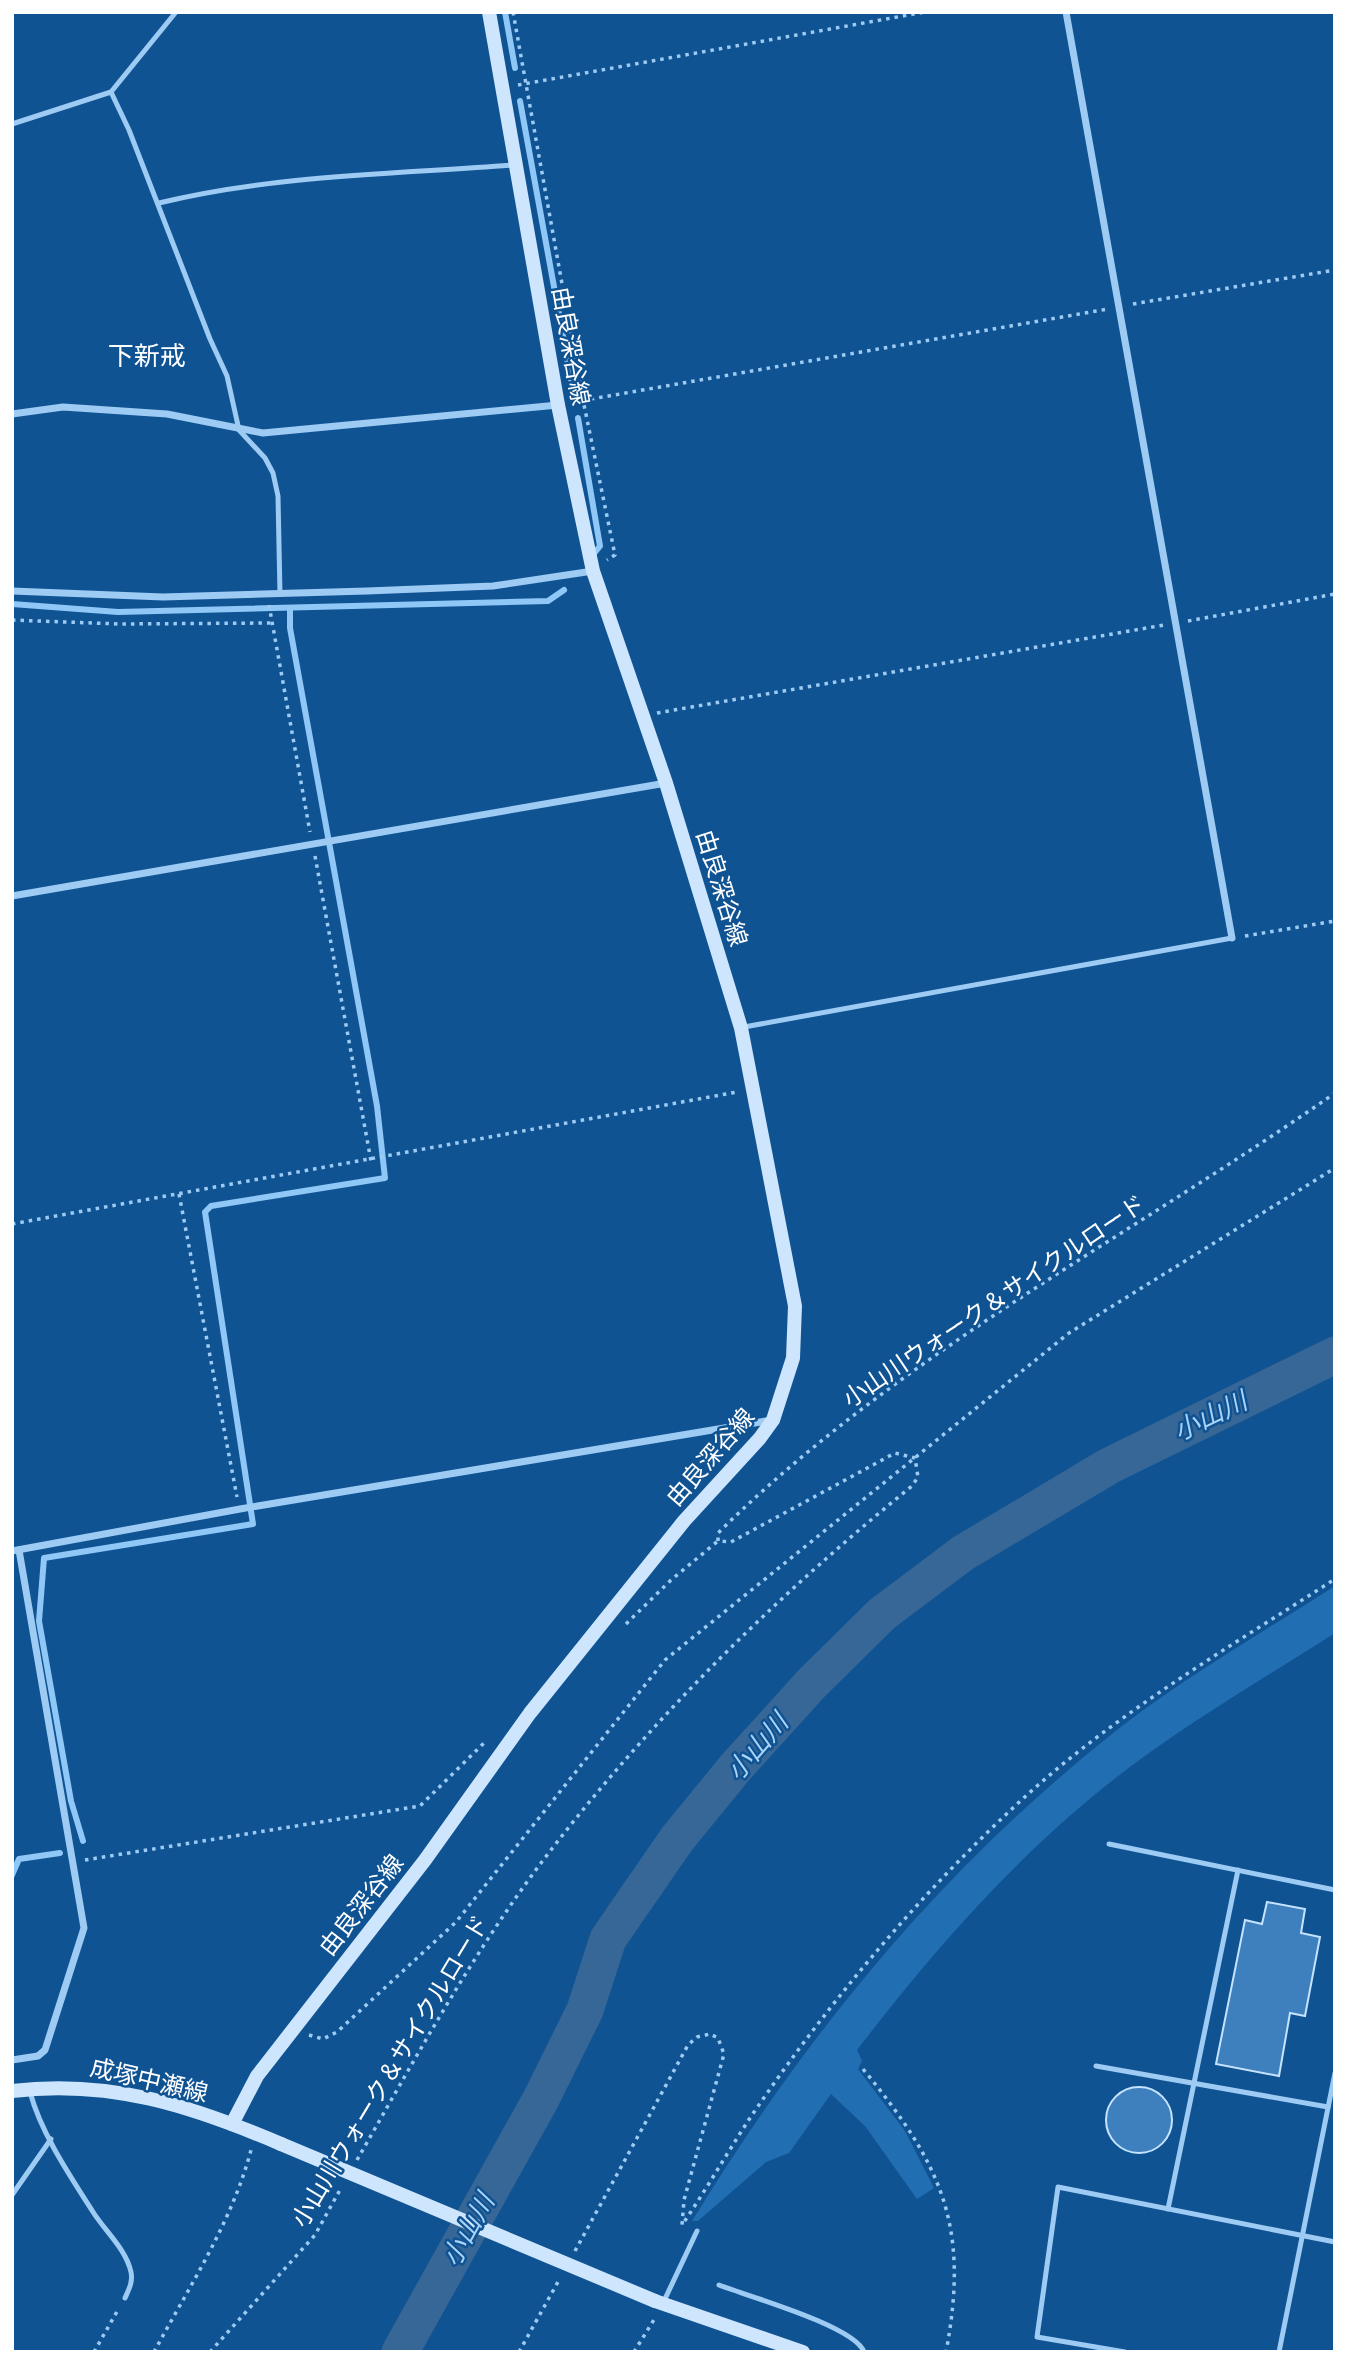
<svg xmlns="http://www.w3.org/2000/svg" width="1347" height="2364" font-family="Raleway,'Noto Sans JP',sans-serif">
<rect width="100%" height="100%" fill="#105393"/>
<!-- green -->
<path fill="#226eb2" d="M1335 1586V1633C1260 1681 1182 1726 1113 1780 1014 1858 933 1951 857 2050L862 2061 858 2069 905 2131 934 2188 917 2199 865 2126 831 2094 789 2153 766 2162 698 2221H692C804 2038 935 1877 1102 1742 1174 1683 1257 1636 1335 1586Z"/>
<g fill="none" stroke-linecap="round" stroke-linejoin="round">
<!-- stream -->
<g stroke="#8fc7f7" stroke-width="6">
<polyline points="505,12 515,68"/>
<polyline points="520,101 572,385"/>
<polyline points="578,418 600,546 592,556"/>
<polyline points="12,604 118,612 548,601 564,590"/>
<polyline points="83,1841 71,1801 39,1621 44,1558 253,1524 205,1212 211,1206 385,1178 377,1106 290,628 290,609"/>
<polyline points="12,1875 19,1859 60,1853"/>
</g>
<!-- river -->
<polyline stroke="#376796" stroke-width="37" points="400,2352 541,2099 585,2010 608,1939 677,1839 735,1768 812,1683 882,1614 963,1553 1109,1466 1335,1355"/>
</g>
<!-- building -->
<g fill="#3e80be" stroke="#c5e3fe" stroke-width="2">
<polygon points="1267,1902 1305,1909 1301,1933 1320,1937 1305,2016 1290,2013 1279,2076 1216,2064 1245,1920 1262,1924"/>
<circle cx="1139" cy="2120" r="33"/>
</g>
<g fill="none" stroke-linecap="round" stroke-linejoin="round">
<!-- path -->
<g stroke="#9dcbf3" stroke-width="3.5" stroke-dasharray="3.5 5" stroke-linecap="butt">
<polyline points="513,12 583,400 615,555 607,560"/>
<polyline points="518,85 925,12"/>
<polyline points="1133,304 1335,270"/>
<polyline points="574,402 1108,309"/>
<polyline points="269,605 310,832"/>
<polyline points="12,620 119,624 272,623"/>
<polyline points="1188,621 1335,594"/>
<polyline points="657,713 1164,625"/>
<polyline points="315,856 371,1161"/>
<polyline points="1245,936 1335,921"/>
<polyline points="179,1194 237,1497"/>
<polyline points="12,1224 737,1092"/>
<path d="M718 1541V1533C898 1355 1129 1237 1335 1093"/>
<polyline points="626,1624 671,1580 718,1541"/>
<polyline points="85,1860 420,1806 487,1740"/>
<polyline points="309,2035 323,2039 337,2032 456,1922 665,1660 1069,1333 1335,1168"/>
<path d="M863 2069C942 2165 970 2226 946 2352"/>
<path d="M357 2160C415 2059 471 1956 541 1863 648 1722 775 1597 912 1486L918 1477 915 1458 895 1453 731 1542 718 1541"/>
<path d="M575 2251 688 2045 697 2037 710 2034 718 2038 724 2054 684 2200 682 2225C706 2190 727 2153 750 2118 830 2000 923 1890 1028 1794 1120 1711 1231 1646 1335 1579"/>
<polyline points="94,2352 119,2308"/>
<path d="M154 2352C189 2287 232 2222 251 2150"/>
<polyline points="210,2352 315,2235 341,2188"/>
<polyline points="519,2352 559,2280"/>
<polyline points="634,2352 655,2318"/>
</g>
<!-- service -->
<g stroke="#9dcbf3" stroke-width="5">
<polyline points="111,92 129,130 210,339 227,376 239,430 265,458 273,473 278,496 280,594"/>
<polyline points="12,124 111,92 176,12"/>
<path d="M159 203C273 175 396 174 513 165"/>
<polyline points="744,1027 1232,938"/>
<polyline points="1109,1844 1335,1890"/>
<polyline points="1096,2066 1328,2107"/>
<path d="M30 2092C41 2133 70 2176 93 2212 105 2231 126 2249 131 2272 133 2282 129 2289 125 2298"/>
<polyline points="12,2195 51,2139"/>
<polyline points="1168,2209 1238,1870"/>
<path d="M719 2285C747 2296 855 2326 864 2352"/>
<polyline points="664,2301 697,2231"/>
<polyline points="1125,2352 1037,2337 1058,2187 1335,2242"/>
<polyline points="1279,2352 1335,2073"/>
</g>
<!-- minor -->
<g stroke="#9dcbf3" stroke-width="7">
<polyline points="1066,12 1232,938"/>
<polyline points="12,414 63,407 167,414 263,433 558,405"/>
<polyline points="12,591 163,597 367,591 493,586 593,571"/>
<polyline points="12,896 666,783"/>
<polyline points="12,1551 240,1509 772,1420"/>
<polyline points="12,2060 38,2056 45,2050 84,1928 19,1550"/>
</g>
<!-- secondary -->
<g stroke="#cde5fd" stroke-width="14">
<path d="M12 2091C110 2079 192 2106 281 2144"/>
<polyline points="232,2124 257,2076 425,1860 530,1713 684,1521 760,1438 773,1420 793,1358 795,1306 741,1028 666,783 593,571 558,405 489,12"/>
<polyline points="655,2301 803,2352"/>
</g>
<!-- secondary-bridge -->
<polyline stroke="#cde5fd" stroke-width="14" points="281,2144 655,2301"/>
</g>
<g text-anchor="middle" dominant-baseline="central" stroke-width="5" stroke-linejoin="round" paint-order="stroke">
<!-- street labels -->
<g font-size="24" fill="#fff" stroke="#105393">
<text transform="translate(571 346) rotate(80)">由良深谷線</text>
<text transform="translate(722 888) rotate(73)">由良深谷線</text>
<text transform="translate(994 1301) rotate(-34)">小山川ウォーク＆サイクルロード</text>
<text transform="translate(710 1457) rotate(-49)">由良深谷線</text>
<text transform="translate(361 1905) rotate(-52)">由良深谷線</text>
<text transform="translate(390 2071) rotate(-59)">小山川ウォーク＆サイクルロード</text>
<text transform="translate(149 2080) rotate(13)">成塚中瀬線</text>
</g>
<!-- neighbourhood labels -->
<g font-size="26" fill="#fff" stroke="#105393">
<text x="147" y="356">下新戒</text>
</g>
<!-- water labels -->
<g font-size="26" font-style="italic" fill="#a9d4fa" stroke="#105393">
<text transform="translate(1210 1416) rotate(-26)">小山川</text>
<text transform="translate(757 1747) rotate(-49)">小山川</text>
<text transform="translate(468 2230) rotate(-61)">小山川</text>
</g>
</g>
<!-- border -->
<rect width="1347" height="2364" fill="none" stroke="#ffffff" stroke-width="28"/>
</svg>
